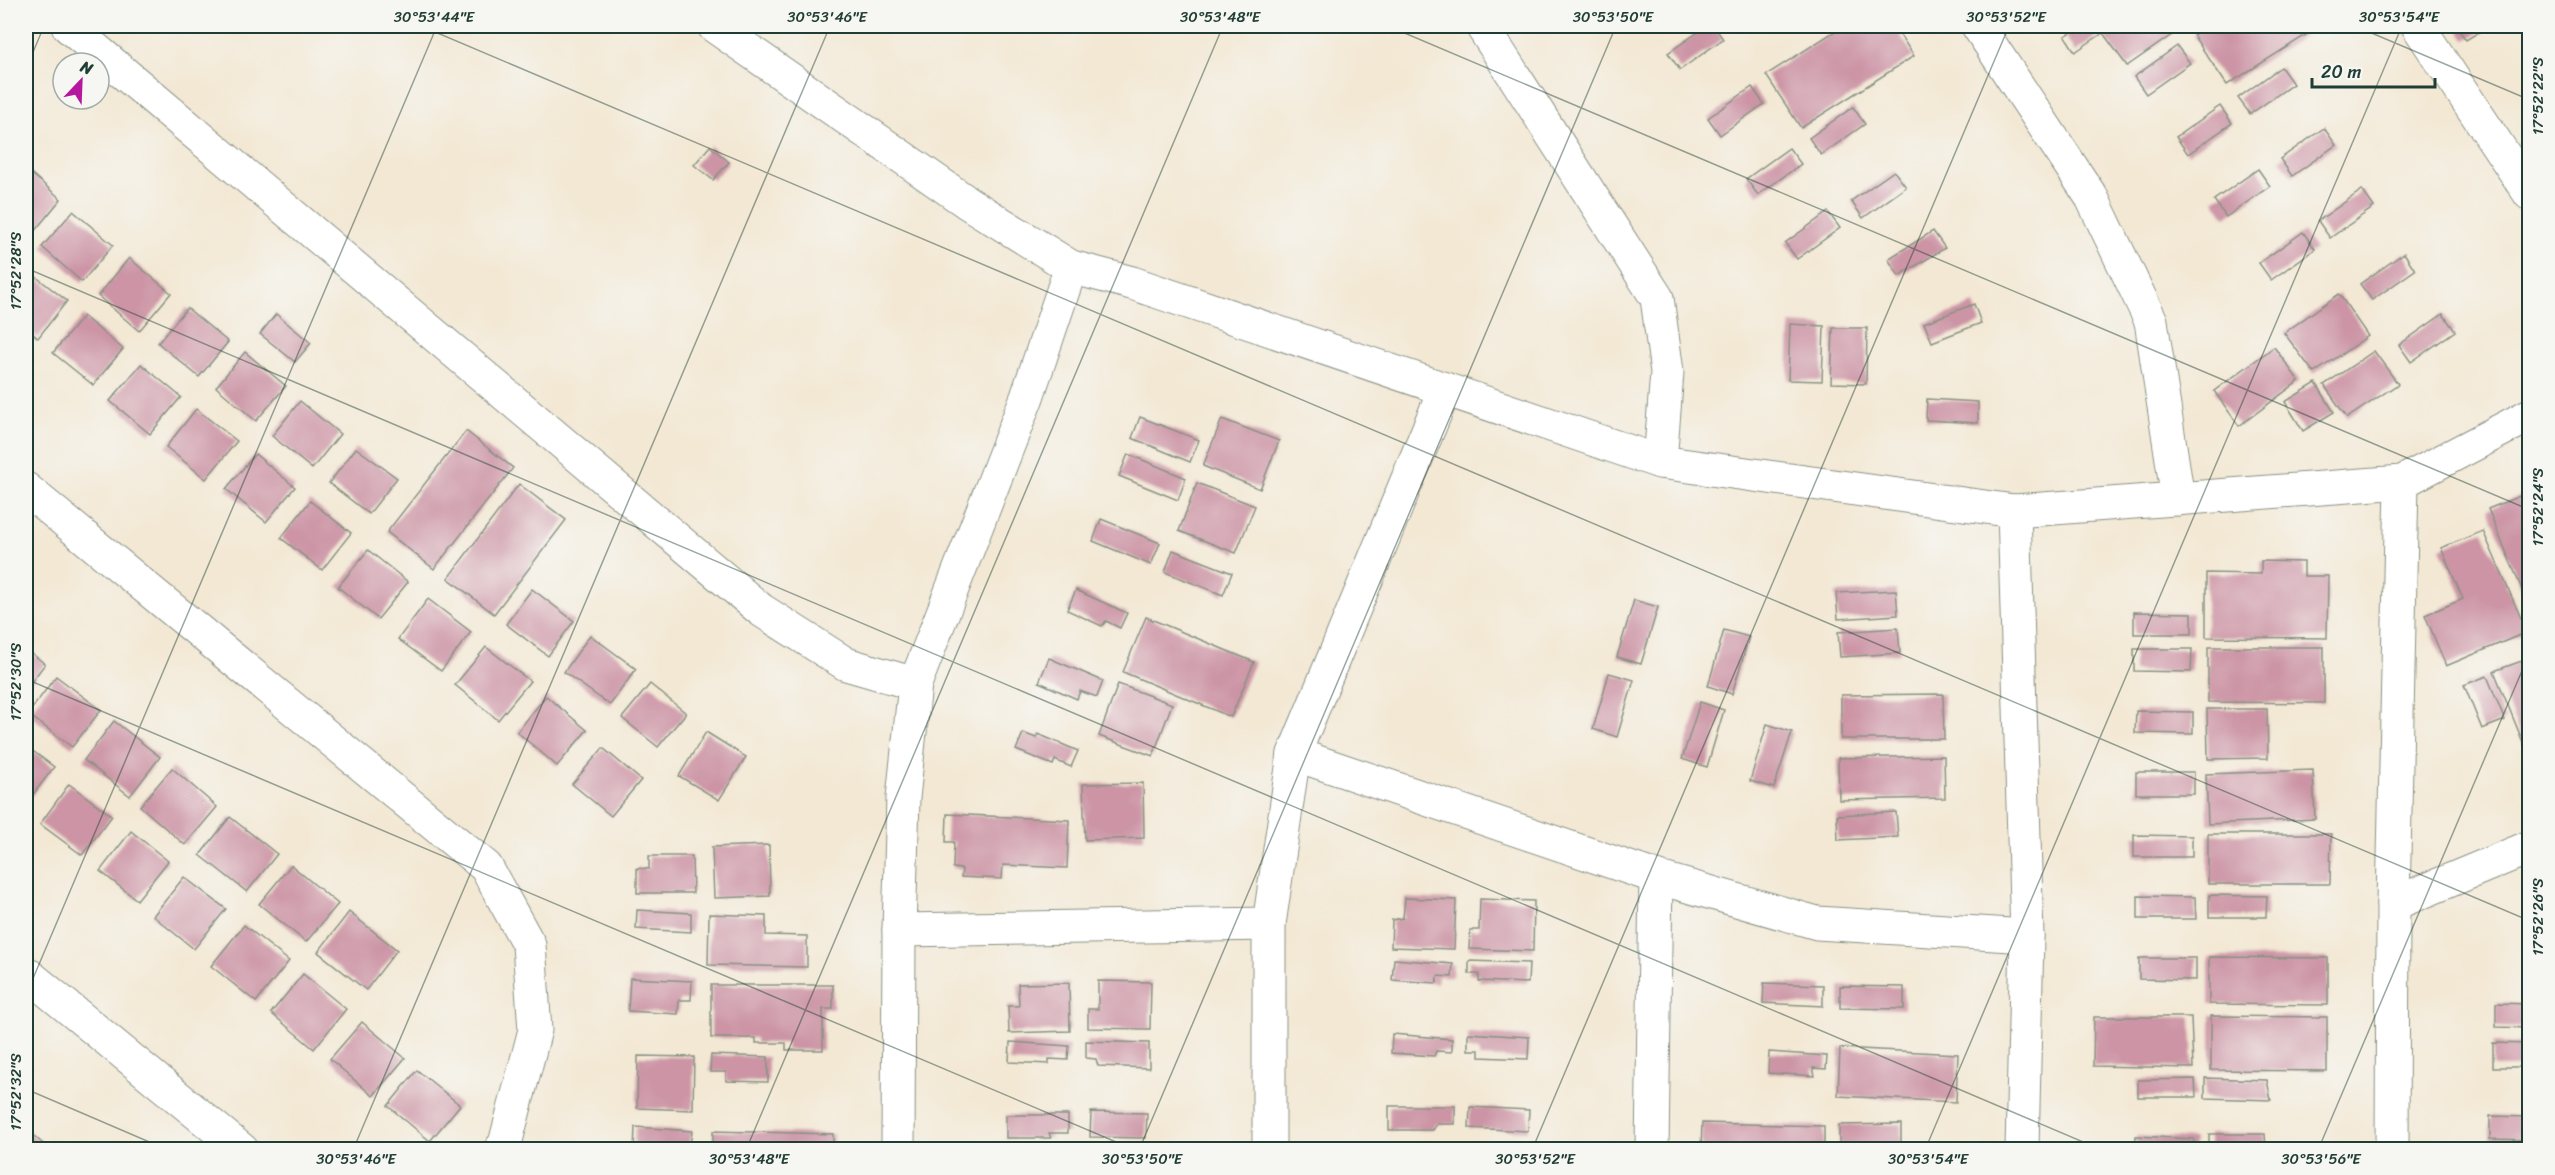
<svg xmlns="http://www.w3.org/2000/svg" width="2555" height="1175" font-family="Sriracha,sans-serif">
<rect width="100%" height="100%" fill="#f6f6f2"/>
<filter id="ink" filterUnits="userSpaceOnUse"><feTurbulence type="fractalNoise" baseFrequency=".0167" numOctaves="2"/><feDisplacementMap in="SourceGraphic" scale="12" xChannelSelector="R" yChannelSelector="G"/><feConvolveMatrix kernelMatrix="1 2 1 2 8 2 1 2 1" color-interpolation-filters="sRGB"/></filter>
<filter id="wash" filterUnits="userSpaceOnUse"><feTurbulence type="fractalNoise" baseFrequency=".008" numOctaves="4" result="noise"/><feDisplacementMap in="SourceGraphic" scale="24" xChannelSelector="R" yChannelSelector="G"/><feGaussianBlur stdDeviation="1.35" result="paint"/><feColorMatrix in="noise" values="0 0 0 0 0 0 0 0 0 0 0 0 0 0 0 0 0 1.4 0 .05"/><feComposite in="paint" operator="in"/></filter>
<g filter="url(#wash)">
<rect width="100%" height="100%" fill="#f3e8d4"/>
<g id="blocks">
<!-- building -->
<g fill="#cc94a5">
<polygon points="1707,26 1714,26 1723,39 1680,70 1668,53"/>
<polygon points="1843,26 1894,26 1914,56 1801,128 1766,75"/>
<polygon points="2081,26 2167,26 2173,34 2127,66 2103,33 2075,52 2065,36"/>
<polygon points="2208,26 2316,26 2317,28 2227,85 2193,35"/>
<polygon points="2456,26 2489,26 2466,40"/>
<polygon points="2177,46 2190,63 2146,94 2134,77"/>
<polygon points="2281,67 2293,84 2250,114 2238,98"/>
<polygon points="1752,87 1764,104 1720,135 1708,118"/>
<polygon points="2220,106 2232,123 2188,154 2176,137"/>
<polygon points="1853,107 1865,124 1821,155 1809,138"/>
<polygon points="2324,128 2336,145 2292,176 2280,159"/>
<polygon points="710,146 729,162 713,180 694,165"/>
<polygon points="1789,148 1801,164 1758,195 1746,179"/>
<polygon points="26,169 61,199 28,239 26,236"/>
<polygon points="2258,169 2270,186 2226,217 2214,200"/>
<polygon points="1894,171 1906,187 1863,218 1851,201"/>
<polygon points="2362,190 2374,207 2330,238 2318,221"/>
<polygon points="73,211 113,245 82,282 42,247"/>
<polygon points="1828,212 1840,228 1797,259 1785,243"/>
<polygon points="1933,231 1945,248 1899,276 1888,259"/>
<polygon points="2303,232 2315,249 2271,280 2259,263"/>
<polygon points="2404,253 2415,270 2372,300 2360,284"/>
<polygon points="129,258 171,293 139,331 98,296"/>
<polygon points="26,269 67,301 38,338 26,328"/>
<polygon points="2339,294 2368,336 2314,373 2284,333"/>
<polygon points="1974,304 1981,323 1932,342 1924,323"/>
<polygon points="187,308 228,342 199,377 158,343"/>
<polygon points="276,314 311,343 295,362 260,334"/>
<polygon points="2443,314 2455,331 2411,362 2399,345"/>
<polygon points="83,316 123,349 93,385 53,353"/>
<polygon points="1790,324 1824,326 1822,381 1788,380"/>
<polygon points="1833,328 1867,328 1866,384 1831,383"/>
<polygon points="2274,347 2299,381 2239,426 2214,391"/>
<polygon points="2374,351 2398,384 2347,418 2324,385"/>
<polygon points="245,352 286,386 256,421 216,387"/>
<polygon points="141,364 181,397 150,434 110,401"/>
<polygon points="2316,383 2334,412 2303,431 2285,402"/>
<polygon points="1927,399 1978,402 1978,423 1926,420"/>
<polygon points="300,401 340,434 312,469 272,436"/>
<polygon points="196,409 237,441 206,479 166,447"/>
<polygon points="1140,417 1199,440 1190,462 1132,438"/>
<polygon points="1222,419 1279,441 1260,489 1203,466"/>
<polygon points="466,431 513,468 434,569 387,532"/>
<polygon points="356,448 397,478 369,514 329,483"/>
<polygon points="255,454 295,487 266,522 226,489"/>
<polygon points="1128,454 1186,478 1178,500 1119,476"/>
<polygon points="1197,483 1255,506 1236,553 1179,531"/>
<polygon points="519,484 566,520 494,614 448,578"/>
<polygon points="2529,492 2529,606 2488,509"/>
<polygon points="310,501 351,533 322,570 281,538"/>
<polygon points="1101,519 1160,543 1151,565 1093,541"/>
<polygon points="2483,531 2527,632 2446,666 2425,615 2463,599 2441,548"/>
<polygon points="368,550 408,582 378,619 338,587"/>
<polygon points="1173,550 1232,573 1223,595 1165,572"/>
<polygon points="2261,561 2304,562 2304,576 2328,576 2327,638 2206,637 2206,573 2261,574"/>
<polygon points="532,589 574,621 548,656 506,624"/>
<polygon points="1076,590 1127,613 1120,628 1106,621 1102,626 1067,610"/>
<polygon points="1896,590 1898,615 1838,619 1836,593"/>
<polygon points="428,599 471,632 441,671 398,639"/>
<polygon points="1634,600 1658,607 1641,664 1617,657"/>
<polygon points="2134,612 2192,613 2192,634 2134,634"/>
<polygon points="1146,617 1254,662 1231,717 1123,672"/>
<polygon points="1898,628 1900,653 1840,657 1838,632"/>
<polygon points="1724,630 1749,637 1732,694 1708,686"/>
<polygon points="590,635 636,669 610,705 564,672"/>
<polygon points="486,647 530,681 498,720 455,685"/>
<polygon points="2208,647 2324,647 2324,703 2208,702"/>
<polygon points="26,649 45,664 26,689"/>
<polygon points="2134,649 2192,649 2191,672 2134,671"/>
<polygon points="1049,658 1103,681 1097,697 1080,691 1077,699 1039,682"/>
<polygon points="2530,658 2530,757 2529,757 2494,671"/>
<polygon points="1609,673 1634,680 1617,737 1593,729"/>
<polygon points="56,676 101,710 72,747 28,714"/>
<polygon points="2487,676 2505,720 2482,729 2464,685"/>
<polygon points="650,684 686,713 658,747 622,718"/>
<polygon points="1118,684 1172,704 1153,756 1099,736"/>
<polygon points="1943,694 1944,739 1841,739 1841,695"/>
<polygon points="546,696 587,730 557,766 517,732"/>
<polygon points="1700,702 1724,710 1707,767 1682,759"/>
<polygon points="2207,709 2267,709 2268,758 2208,759"/>
<polygon points="2136,711 2193,712 2193,734 2135,733"/>
<polygon points="114,721 160,757 130,796 84,760"/>
<polygon points="1767,724 1792,732 1774,788 1750,781"/>
<polygon points="706,732 746,757 719,800 679,776"/>
<polygon points="1023,733 1036,738 1038,734 1078,751 1071,767 1055,760 1053,765 1016,750"/>
<polygon points="26,746 54,767 26,804"/>
<polygon points="603,748 641,780 611,816 572,784"/>
<polygon points="1944,756 1945,798 1839,800 1838,758"/>
<polygon points="172,768 217,807 185,845 140,806"/>
<polygon points="2313,770 2315,819 2208,824 2206,774"/>
<rect x="2136" y="772" width="58" height="22"/>
<polygon points="1143,783 1144,838 1085,840 1083,784"/>
<polygon points="69,784 112,816 82,855 40,824"/>
<polygon points="1896,812 1898,837 1838,840 1837,815"/>
<polygon points="947,814 1069,820 1067,868 1003,865 1002,879 961,877 962,869 953,868 954,842 946,842"/>
<polygon points="230,817 277,854 247,892 200,855"/>
<polygon points="131,831 168,861 137,900 100,871"/>
<polygon points="2208,834 2331,834 2330,884 2208,884"/>
<polygon points="2134,835 2192,836 2192,857 2134,857"/>
<polygon points="769,845 770,896 714,898 712,847"/>
<polygon points="649,856 692,856 693,893 637,893 637,868 649,869"/>
<polygon points="291,865 338,904 306,942 259,904"/>
<polygon points="184,877 226,909 194,949 153,916"/>
<polygon points="2209,895 2267,896 2266,917 2209,917"/>
<polygon points="2138,896 2195,897 2196,919 2138,919"/>
<polygon points="1405,898 1456,900 1454,949 1391,947 1392,920 1403,918"/>
<polygon points="1480,899 1534,901 1533,951 1469,949 1470,930 1479,930"/>
<polygon points="637,910 691,913 691,932 636,929"/>
<polygon points="349,912 397,950 366,990 318,952"/>
<polygon points="709,914 766,916 766,935 807,936 807,967 708,965"/>
<polygon points="244,925 289,961 256,1002 211,966"/>
<polygon points="2209,957 2328,958 2328,1005 2209,1004"/>
<polygon points="2139,958 2196,958 2196,980 2139,979"/>
<polygon points="1394,959 1453,964 1452,977 1438,976 1437,983 1392,980"/>
<polygon points="1469,961 1529,963 1528,983 1479,981 1479,974 1469,974"/>
<polygon points="303,974 346,1009 314,1049 271,1013"/>
<polygon points="630,978 692,981 691,1000 679,1000 678,1014 628,1011"/>
<polygon points="1098,981 1151,982 1150,1029 1088,1028 1088,1009 1098,1009"/>
<polygon points="1069,983 1070,1031 1009,1033 1008,1006 1019,1006 1018,984"/>
<polygon points="1764,983 1823,985 1823,1006 1763,1003"/>
<polygon points="711,985 833,985 833,1009 823,1009 823,1050 786,1050 786,1043 756,1043 756,1038 711,1038"/>
<polygon points="1840,986 1904,987 1904,1009 1840,1008"/>
<polygon points="2496,1003 2530,1004 2530,1028 2496,1027"/>
<polygon points="2211,1016 2327,1017 2327,1071 2211,1070"/>
<polygon points="2094,1017 2191,1017 2193,1068 2093,1066"/>
<polygon points="362,1022 405,1058 373,1096 330,1059"/>
<polygon points="1468,1033 1529,1037 1528,1059 1479,1057 1479,1050 1468,1050"/>
<polygon points="1392,1034 1452,1039 1452,1052 1436,1051 1434,1056 1391,1053"/>
<polygon points="1086,1041 1149,1043 1149,1068 1098,1066 1096,1059 1086,1058"/>
<polygon points="1010,1042 1069,1046 1068,1060 1049,1059 1049,1064 1009,1062"/>
<polygon points="2493,1043 2530,1044 2530,1067 2493,1067"/>
<polygon points="1840,1048 1958,1054 1956,1102 1838,1096"/>
<polygon points="1769,1052 1827,1056 1826,1069 1813,1068 1815,1076 1768,1073"/>
<polygon points="711,1055 768,1057 768,1082 726,1081 726,1072 710,1072"/>
<polygon points="638,1056 694,1057 693,1110 637,1108"/>
<polygon points="417,1070 460,1105 430,1141 388,1106"/>
<polygon points="2205,1078 2267,1080 2271,1100 2205,1098"/>
<polygon points="2195,1079 2196,1097 2138,1097 2138,1080"/>
<polygon points="1389,1106 1455,1106 1455,1124 1437,1124 1433,1130 1389,1130"/>
<polygon points="1470,1107 1529,1110 1528,1131 1469,1128"/>
<polygon points="1091,1112 1147,1113 1146,1138 1090,1137"/>
<polygon points="1006,1115 1068,1115 1068,1133 1049,1133 1051,1138 1006,1138"/>
<polygon points="2490,1116 2530,1117 2530,1140 2490,1139"/>
<polygon points="1702,1123 1824,1126 1824,1150 1701,1150"/>
<polygon points="1901,1124 1901,1145 1839,1146 1839,1125"/>
<polygon points="635,1127 692,1131 690,1146 678,1146 678,1150 634,1150"/>
<polygon points="26,1129 50,1150 26,1150"/>
<polygon points="713,1131 833,1134 833,1150 713,1150"/>
<polygon points="2209,1134 2265,1134 2266,1150 2209,1150"/>
<polygon points="2136,1136 2194,1139 2193,1150 2135,1150"/>
</g>
</g>
</g>
<g filter="url(#ink)">
<use href="#blocks" fill-opacity="0" stroke="#899284" stroke-width="1.5"/>
<g fill="none" stroke-linecap="round" stroke-linejoin="round">
<!-- street casing -->
<g stroke="#899284" stroke-width="35">
<g id="street">
<polyline points="68,26 761,610 846,664 915,684"/>
<polyline points="714,26 968,203 1071,267 1132,283 1660,462 2014,511 2402,482 2530,415"/>
<polyline points="1482,26 1657,298 1667,372 1660,462"/>
<polyline points="1978,26 2092,198 2151,321 2178,499"/>
<polyline points="2418,26 2530,194"/>
<polyline points="26,489 486,867 529,945 535,1030 505,1144 500,1150"/>
<polyline points="2014,511 2027,936 2022,1150"/>
<polyline points="1294,754 1656,877 1817,923 2027,936"/>
<polyline points="2393,904 2530,847"/>
<polyline points="899,930 1269,924"/>
<polyline points="26,973 242,1150"/>
<polyline points="898,1150 899,930 903,798 915,684 1027,397 1071,267"/>
<polyline points="1269,1150 1269,924 1294,754 1445,389"/>
<polyline points="1652,1150 1656,877"/>
<polyline points="2392,1150 2393,904 2402,482"/>
</g>
</g>
<!-- street -->
<use href="#street" stroke="#fff" stroke-width="33"/>
</g>
</g>
<!-- ticks -->
<path fill="none" stroke="#1f3d34" stroke-width="1.5" stroke-opacity="0.45" d="M421 26 2530 921M1388 26 2530 510M2355 26 2530 100M26 69 44 26M26 268 2102 1150M26 679 1135 1150M26 995 437 26M26 1089 168 1150M353 1150 830 26M746 1150 1223 26M1139 1150 1616 26M1532 1150 2009 26M1925 1150 2402 26M2318 1150 2530 652"/>
<!-- margin -->
<rect width="2555" height="1175" fill="none" stroke="#f6f6f2" stroke-width="66"/>
<!-- north arrow -->
<g transform="translate(81 81) rotate(23)"><circle r="28" fill="#f6f6f2" stroke="#a0aca6" stroke-width="1.5"/>
<path d="M0-4.5L10 22L0 15L-10 22Z" fill="#b5179e"/>
<text y="-9" font-size="16" font-weight="bold" text-anchor="middle" fill="#1f3d34">N</text>
</g>
<!-- scale -->
<path d="M2312 78v9h123v-9" fill="none" stroke="#1f3d34" stroke-width="3"/>
<text x="2321" y="78" font-size="18" fill="#1f3d34" stroke="#f6f6f2" stroke-width="4.5" paint-order="stroke">20 m</text>
<rect x="33" y="33" width="2489" height="1109" fill="none" stroke="#1f3d34" stroke-width="2"/>
<g font-size="15" text-anchor="middle" fill="#1f3d34">
<text x="434" y="22">30°53'44"E</text>
<text x="827" y="22">30°53'46"E</text>
<text x="1220" y="22">30°53'48"E</text>
<text x="1613" y="22">30°53'50"E</text>
<text x="2006" y="22">30°53'52"E</text>
<text x="2399" y="22">30°53'54"E</text>
<text transform="translate(2538 96) rotate(-90)" y="5">17°52'22"S</text>
<text transform="translate(16 271) rotate(-90)" y="5">17°52'28"S</text>
<text transform="translate(2538 507) rotate(-90)" y="5">17°52'24"S</text>
<text transform="translate(16 682) rotate(-90)" y="5">17°52'30"S</text>
<text transform="translate(2538 917) rotate(-90)" y="5">17°52'26"S</text>
<text transform="translate(16 1092) rotate(-90)" y="5">17°52'32"S</text>
<text x="356" y="1164">30°53'46"E</text>
<text x="749" y="1164">30°53'48"E</text>
<text x="1142" y="1164">30°53'50"E</text>
<text x="1535" y="1164">30°53'52"E</text>
<text x="1928" y="1164">30°53'54"E</text>
<text x="2321" y="1164">30°53'56"E</text>
</g>
</svg>
